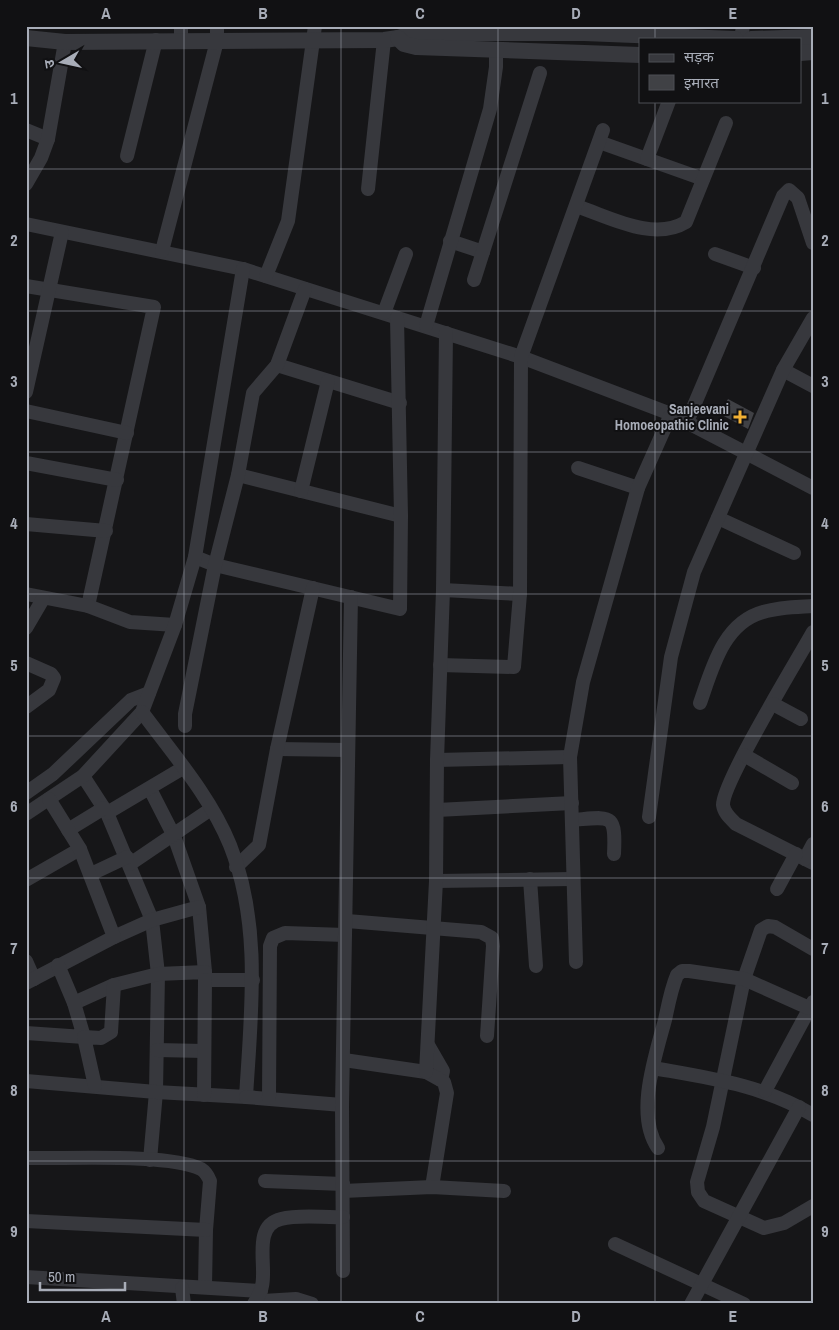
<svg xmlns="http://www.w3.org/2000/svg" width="839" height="1330" font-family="'Archivo Narrow','Noto Sans Devanagari',sans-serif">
<rect width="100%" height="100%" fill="#161618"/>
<!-- building -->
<polygon fill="#404145" points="728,399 754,413 748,429 720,414"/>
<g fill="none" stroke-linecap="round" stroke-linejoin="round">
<!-- minor -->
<g stroke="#37383d" stroke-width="14">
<polyline points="741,39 743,26"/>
<polyline points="181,41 181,26"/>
<polyline points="26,130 48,139"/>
<polyline points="599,142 703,179"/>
<polyline points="127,156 156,40"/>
<polyline points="647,159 669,101"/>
<polyline points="26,184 41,158 48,139 65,42"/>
<polyline points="368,189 384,40"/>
<path d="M576 206C610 217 653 242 686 222L726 123"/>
<polyline points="26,224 243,269 521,357 671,414 813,488"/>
<polyline points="450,241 483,252"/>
<polyline points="162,251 217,41 217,26"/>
<polyline points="715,254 754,268"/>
<polyline points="266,276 288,221 315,26"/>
<polyline points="474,280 540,73"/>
<polyline points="26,286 154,307 88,606"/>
<polyline points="384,313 406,254"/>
<polyline points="426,326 490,109 496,67 496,49"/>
<polyline points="277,365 400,403"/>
<polyline points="783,370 813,386"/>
<polyline points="26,392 62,232"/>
<polyline points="26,411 127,433"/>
<polyline points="687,422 783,196 789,190 798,198 813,243"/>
<polyline points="26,463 117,480"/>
<polyline points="578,468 638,488"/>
<polyline points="238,475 401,516"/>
<polyline points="301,491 328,381"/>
<polyline points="718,518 794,553"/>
<polyline points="26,524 106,531"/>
<polyline points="195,557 215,565 400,609 401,516 397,318"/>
<polyline points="443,590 520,594"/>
<polyline points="26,594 88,606 130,622 175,625"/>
<polyline points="26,628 43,599"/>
<path d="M813 632C798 659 722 783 723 805 724 813 730 818 736 824L813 863"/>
<polyline points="26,663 51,674 54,678 49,690 26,707"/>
<polyline points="440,665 514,667 520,594 521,357 603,130"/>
<path d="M700 703C712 669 723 623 763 612 779 607 796 607 813 606"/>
<polyline points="773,704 801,719"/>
<polyline points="185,726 185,714 215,565 238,475 253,393 277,365 305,289"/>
<polyline points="277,749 348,750"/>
<polyline points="744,755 792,783"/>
<polyline points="437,760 570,757"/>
<polyline points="83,776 107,813 152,920 158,974 156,1092 150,1160"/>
<polyline points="150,789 174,836 199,907 205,972"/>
<polyline points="26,793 53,774 131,700 149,693"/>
<polyline points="437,810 572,803"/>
<polyline points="107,813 183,768"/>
<polyline points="26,814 83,776 142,712 175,625 195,557 243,269"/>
<polyline points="649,817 671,657 694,572 783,370 813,318"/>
<path d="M572 820C611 817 616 812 614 854"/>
<polyline points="68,830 104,808"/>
<polyline points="805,859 813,844"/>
<polyline points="130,864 211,809"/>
<polyline points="236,867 259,845 277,749 313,588"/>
<polyline points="91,874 127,857"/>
<polyline points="530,879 536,966"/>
<polyline points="26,880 80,849"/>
<polyline points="436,881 572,879"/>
<polyline points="777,889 796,854"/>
<polyline points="347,921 481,932 492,938 493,946 487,1036"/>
<polyline points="114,937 152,920 199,907"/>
<polyline points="813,949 775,927 768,926 761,930 744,979 713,1127 697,1182 698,1192 704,1201 764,1228 784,1223 813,1206"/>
<polyline points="26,961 34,979"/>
<polyline points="576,962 570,757 583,682 638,488 671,414"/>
<polyline points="26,983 114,937 80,849 49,799"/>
<polyline points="74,1003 114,985 158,974 205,972 205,980 253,980"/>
<polyline points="26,1033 84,1037 74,1003 58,965"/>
<polyline points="428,1045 443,1071 441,1080"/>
<polyline points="157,1050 204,1051"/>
<polyline points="344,1060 426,1072 444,1082 447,1093 432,1187"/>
<path d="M653 1068C709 1078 763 1085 813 1115"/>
<polyline points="426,1072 436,881 437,760 443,590 446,333"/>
<path d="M26 1081 156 1092 246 1097C251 1013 262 925 230 845 210 796 173 754 142 712"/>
<polyline points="95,1086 84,1037 101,1038 111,1032 114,985"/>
<polyline points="765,1091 813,1002"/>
<polyline points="204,1095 205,980"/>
<polyline points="246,1097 342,1105"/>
<polyline points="269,1098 270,946 273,938 285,933 345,935"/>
<path d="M658 1148C635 1115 655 1057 665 1020 668 1006 671 989 677 975L682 971H689L744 979 809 1008"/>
<path d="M26 1158C67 1159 169 1153 201 1169 206 1172 208 1176 210 1181L206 1230 205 1287"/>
<polyline points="265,1181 343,1184"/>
<polyline points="343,1191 432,1187 504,1191"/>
<polyline points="26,1221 206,1230"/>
<polyline points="615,1244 744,1304"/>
<polyline points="343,1271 342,1105 351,597"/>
<polyline points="26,1277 261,1291"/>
<polyline points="182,1288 184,1304"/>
<polyline points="263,1301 296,1299 312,1304"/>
<path d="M254 1304C257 1298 261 1293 262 1286 267 1265 252 1226 281 1219 300 1214 324 1218 343 1217"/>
<polyline points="691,1304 799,1107"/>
</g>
<!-- tertiary -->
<g stroke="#37383d" stroke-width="16">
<polyline points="26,38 65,42 384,40 398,38 413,33 584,33 735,39"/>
<polyline points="398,38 404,44 416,47 640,55"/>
<polyline points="751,39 813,37"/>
<polyline points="800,53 813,52"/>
</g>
</g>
<!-- grid -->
<path fill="none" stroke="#a8adb8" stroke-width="1" stroke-opacity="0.55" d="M184 26V1304M341 26V1304M498 26V1304M655 26V39M655 101V1304M26 169H813M26 311H813M26 452H813M26 594H813M26 736H813M26 878H813M26 1019H813M26 1161H813"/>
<!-- markers -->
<path fill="#f2b134" stroke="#111113" stroke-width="2" d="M737.5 409.5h5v5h5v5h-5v5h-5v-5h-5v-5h5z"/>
<g text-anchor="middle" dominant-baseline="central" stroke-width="4" stroke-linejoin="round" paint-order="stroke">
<!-- poi labels -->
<g font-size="14" font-weight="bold" fill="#a8adb8" stroke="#111113" text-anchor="end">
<text x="729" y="409">Sanjeevani<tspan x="729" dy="16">Homoeopathic Clinic</tspan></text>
</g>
</g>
<!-- border -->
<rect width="839" height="1330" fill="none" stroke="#111113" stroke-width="55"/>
<!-- legend -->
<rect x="639" y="38" width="162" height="65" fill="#111113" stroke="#4d4f55"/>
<rect x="649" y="54" width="25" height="8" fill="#37383d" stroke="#4d4f55"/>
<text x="684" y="62" font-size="15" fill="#a8adb8">सड़क</text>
<rect x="649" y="75" width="25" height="15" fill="#404145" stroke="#4d4f55"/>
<text x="684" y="88" font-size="15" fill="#a8adb8">इमारत</text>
<!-- north arrow -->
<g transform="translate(62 62) rotate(261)" stroke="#111113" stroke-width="4" paint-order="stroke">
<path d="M0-4L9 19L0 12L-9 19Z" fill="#a8adb8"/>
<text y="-8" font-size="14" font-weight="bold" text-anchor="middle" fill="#a8adb8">उ</text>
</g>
<!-- scale -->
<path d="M40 1282v8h85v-8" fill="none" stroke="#a8adb8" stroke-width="2.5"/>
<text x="48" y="1282" font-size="15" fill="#a8adb8" stroke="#111113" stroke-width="4" paint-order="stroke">50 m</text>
<rect x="28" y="28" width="784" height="1274" fill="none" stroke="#a8adb8" stroke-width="2"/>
<g font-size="16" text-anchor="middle" font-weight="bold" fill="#a8adb8">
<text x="106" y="19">A</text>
<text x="263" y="19">B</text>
<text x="420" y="19">C</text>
<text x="576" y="19">D</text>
<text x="733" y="19">E</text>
<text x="14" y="104">1</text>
<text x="825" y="104">1</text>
<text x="14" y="246">2</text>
<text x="825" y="246">2</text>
<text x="14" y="387">3</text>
<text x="825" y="387">3</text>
<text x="14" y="529">4</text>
<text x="825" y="529">4</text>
<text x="14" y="671">5</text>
<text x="825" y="671">5</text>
<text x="14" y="812">6</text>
<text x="825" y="812">6</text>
<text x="14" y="954">7</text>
<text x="825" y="954">7</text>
<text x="14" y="1096">8</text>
<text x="825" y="1096">8</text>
<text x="14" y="1237">9</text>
<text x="825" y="1237">9</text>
<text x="106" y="1322">A</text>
<text x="263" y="1322">B</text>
<text x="420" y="1322">C</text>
<text x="576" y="1322">D</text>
<text x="733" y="1322">E</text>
</g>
</svg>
